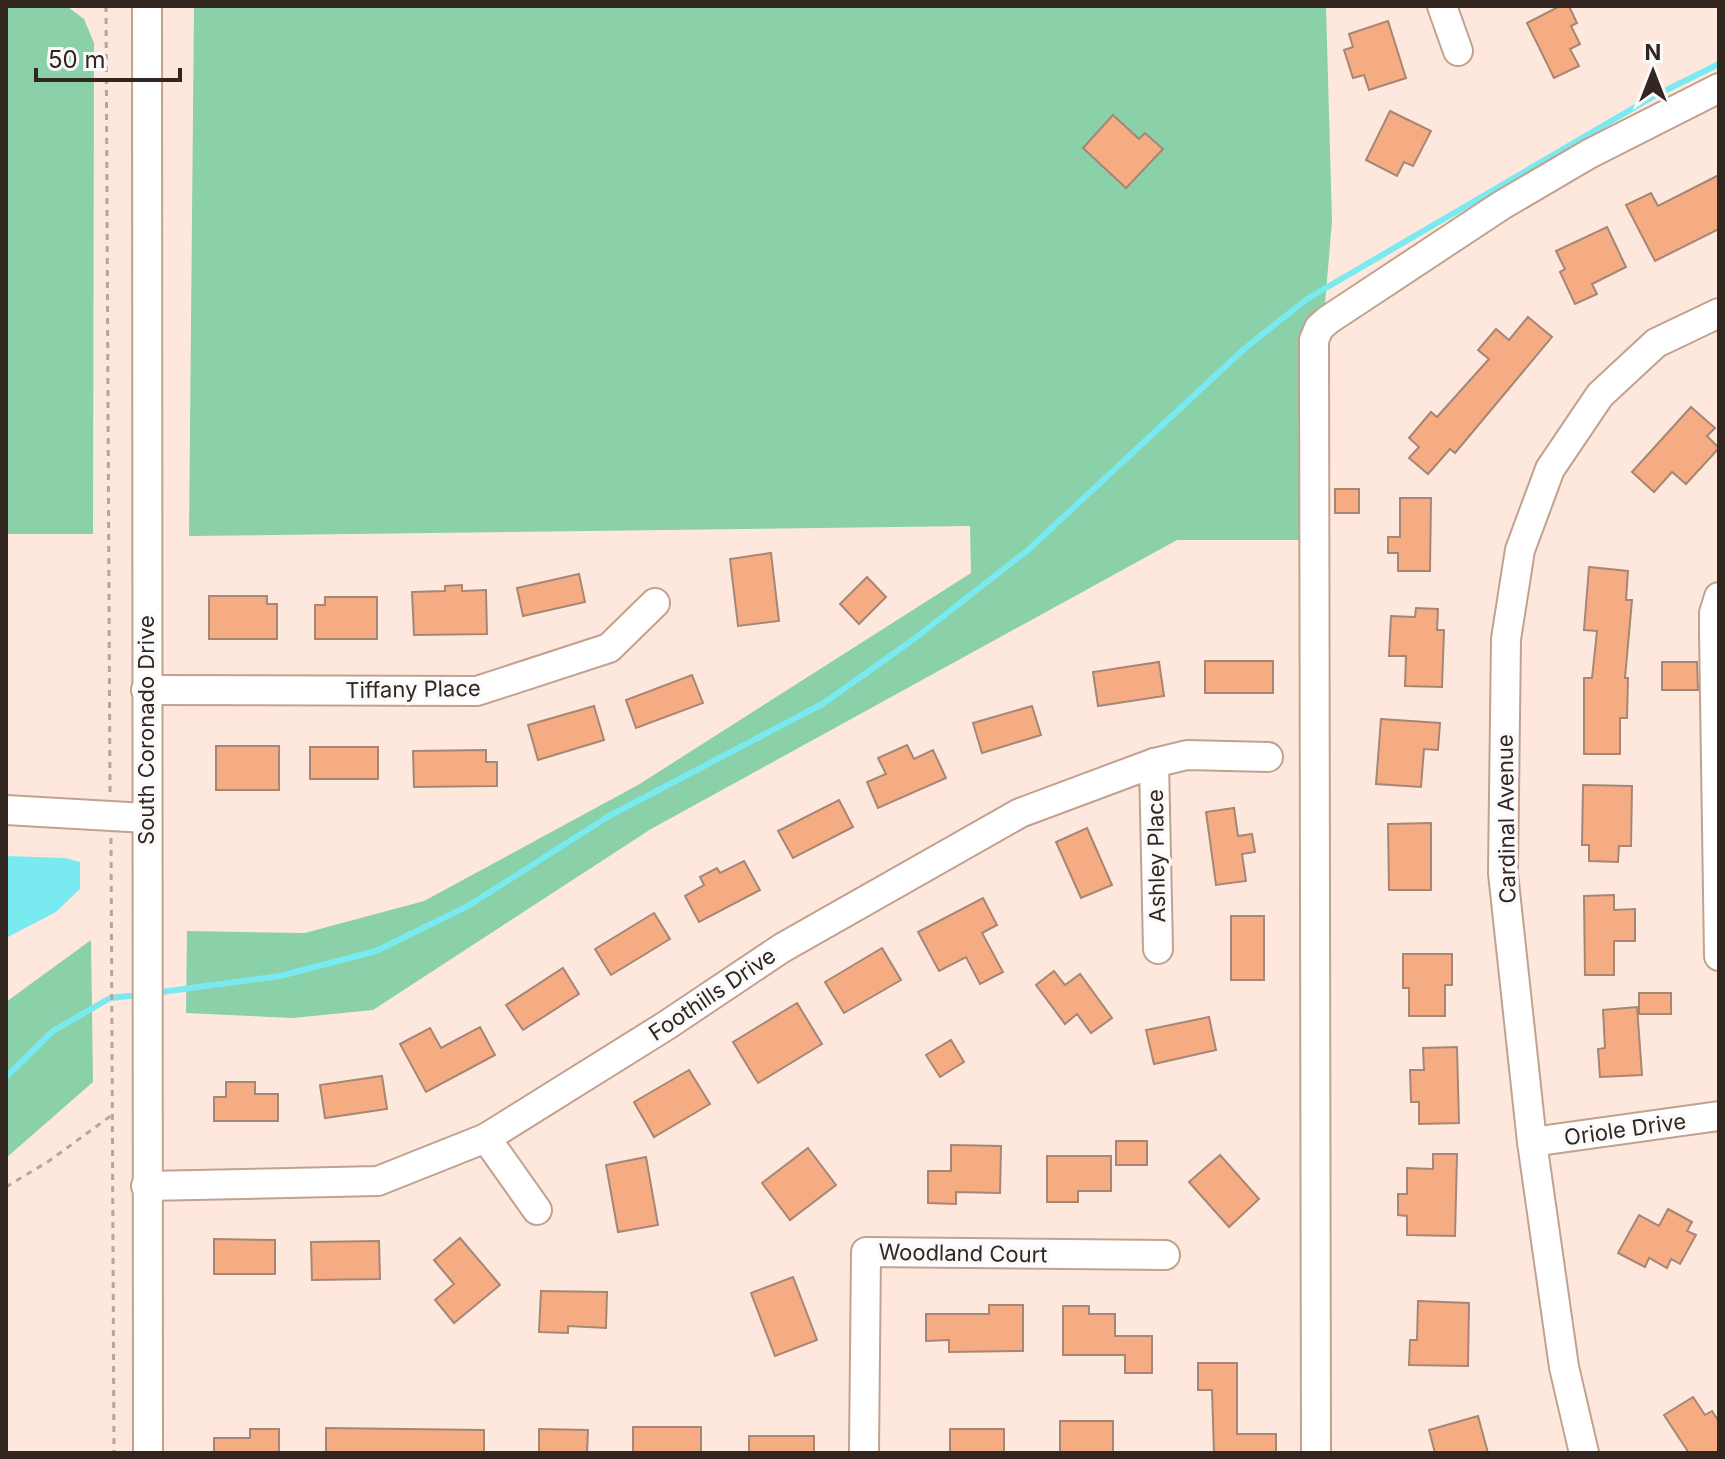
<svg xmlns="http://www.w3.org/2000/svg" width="1725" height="1459" font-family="Inter,sans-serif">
<rect width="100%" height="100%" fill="#fee8dd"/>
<!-- green -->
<g fill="#8ad0a9">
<polygon points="194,6 1326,6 1332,221 1305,540 1177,540 651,829 373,1010 293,1018 186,1013 187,931 305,933 424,901 638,785 971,573 970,526 189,536"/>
<polygon points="6,7 68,7 84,19 94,43 93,534 6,534"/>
<polygon points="91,940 93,1082 6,1158 6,1002"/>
</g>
<!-- water -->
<polygon fill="#7aeaf1" points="6,856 65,858 80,862 80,889 56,912 6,938"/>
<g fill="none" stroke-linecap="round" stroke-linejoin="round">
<!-- stream -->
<g stroke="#7aeaf1" stroke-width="6">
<polyline points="154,993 280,976 376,951 468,906 609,816 824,703 914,639 1028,550 1244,349 1307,299 1654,96 1719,64"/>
<polyline points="6,1077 53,1031 110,998 139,995"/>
</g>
</g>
<!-- building -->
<g fill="#f6ac83" stroke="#a68675" stroke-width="2">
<polygon points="1560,6 1569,6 1577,23 1571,26 1580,44 1570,49 1579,66 1554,78 1527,23"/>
<polygon points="1388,21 1406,78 1369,90 1364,75 1353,78 1344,50 1353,47 1349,34"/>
<polygon points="1390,111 1431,131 1413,166 1404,162 1397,176 1366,160"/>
<polygon points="1113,115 1139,139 1145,133 1163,149 1126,188 1083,148"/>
<polygon points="1719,175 1719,229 1655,261 1626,205 1651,193 1658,206"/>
<polygon points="1607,227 1626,267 1592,284 1597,294 1575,304 1560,272 1565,269 1556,251"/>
<polygon points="1528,317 1552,337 1455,453 1450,449 1428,474 1409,458 1419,447 1409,438 1431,412 1437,417 1489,359 1478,350 1496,329 1509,340"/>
<polygon points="1691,407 1715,428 1707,436 1719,448 1686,484 1672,472 1654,492 1632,472"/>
<rect x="1335" y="489" width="24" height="24"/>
<polygon points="1400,498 1431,498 1430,571 1398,571 1398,553 1388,553 1388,537 1400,537"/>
<polygon points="771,553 779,621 738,626 730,559"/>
<polygon points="1589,567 1628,571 1626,600 1632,600 1625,678 1628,678 1627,718 1620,718 1620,754 1584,754 1584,678 1592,678 1597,631 1584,630"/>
<polygon points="579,574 585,602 523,616 517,588"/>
<polygon points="867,577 886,597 859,624 840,604"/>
<polygon points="462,585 462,591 486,590 487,634 414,635 412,592 445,591 445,586"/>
<polygon points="209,596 267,596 267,604 277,604 277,639 209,639"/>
<polygon points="325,597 377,597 377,639 315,639 315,605 325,605"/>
<polygon points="1416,608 1438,609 1437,630 1444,630 1442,687 1405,686 1406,656 1389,656 1391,616 1415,617"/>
<rect x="1205" y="661" width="68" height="32"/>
<polygon points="1159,662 1164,696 1098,706 1093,672"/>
<polygon points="1662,662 1697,662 1698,690 1662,690"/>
<polygon points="692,675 703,703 636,728 626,700"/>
<polygon points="594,706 604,740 538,760 528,725"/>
<polygon points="1032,706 1041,735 982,753 973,723"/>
<polygon points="1381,719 1440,723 1438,750 1424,749 1421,787 1376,784"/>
<polygon points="907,745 914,759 933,750 946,778 878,808 867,782 886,774 878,758"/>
<rect x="216" y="746" width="63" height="44"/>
<rect x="310" y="747" width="68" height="32"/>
<polygon points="486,750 486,762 497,762 497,786 414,787 413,751"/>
<polygon points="1583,785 1632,786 1631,846 1619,846 1618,862 1589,861 1589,845 1582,845"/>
<polygon points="839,800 853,827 793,858 778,831"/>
<polygon points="1234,808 1238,836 1252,834 1255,852 1242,854 1246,881 1216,885 1206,812"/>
<polygon points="1431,823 1431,890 1389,890 1388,824"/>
<polygon points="1087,828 1112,885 1081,898 1056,842"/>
<polygon points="744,861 760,890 699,922 685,896 704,885 700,877 717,868 720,873"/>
<polygon points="1614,895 1614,910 1635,909 1635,941 1614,941 1614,975 1585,975 1584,896"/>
<polygon points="983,898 997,925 982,933 1003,972 980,984 966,957 939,971 918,932"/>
<polygon points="654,913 670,939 611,975 595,949"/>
<rect x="1231" y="916" width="33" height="64"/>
<polygon points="882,948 901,980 844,1013 825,982"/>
<polygon points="1403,954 1452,954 1452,985 1445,985 1445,1016 1409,1016 1409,988 1403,988"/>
<polygon points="563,968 579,994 523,1030 506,1005"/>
<polygon points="1054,971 1065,985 1080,974 1112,1018 1091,1033 1077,1014 1065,1024 1036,985"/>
<rect x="1639" y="993" width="32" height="21"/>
<polygon points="797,1003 822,1044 758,1083 733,1042"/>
<polygon points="1637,1007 1642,1075 1600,1077 1598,1049 1605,1048 1603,1010"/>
<polygon points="1209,1017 1216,1050 1154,1064 1146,1030"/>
<polygon points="480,1027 495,1055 426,1092 400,1044 430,1028 441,1048"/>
<polygon points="951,1040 964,1062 940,1077 926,1055"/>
<polygon points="1457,1047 1459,1123 1419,1124 1419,1102 1411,1102 1410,1070 1424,1070 1423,1048"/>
<polygon points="689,1070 710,1104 654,1137 634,1102"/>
<polygon points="382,1076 387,1109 325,1118 320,1085"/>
<polygon points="226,1082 255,1082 255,1094 278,1094 278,1121 214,1121 214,1097 226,1097"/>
<rect x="1116" y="1141" width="31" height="24"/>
<polygon points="951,1145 1001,1146 1000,1193 956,1192 956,1204 928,1203 928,1171 951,1171"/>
<polygon points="808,1148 836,1185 790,1220 762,1183"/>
<polygon points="1433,1154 1457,1154 1455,1236 1407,1235 1407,1216 1398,1215 1398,1194 1407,1194 1407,1168 1433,1169"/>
<polygon points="1220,1155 1259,1199 1229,1227 1189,1182"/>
<polygon points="1047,1156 1111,1156 1111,1191 1078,1191 1078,1202 1047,1202"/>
<polygon points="646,1157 658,1225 618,1232 606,1165"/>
<polygon points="1668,1209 1692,1222 1687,1231 1696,1235 1680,1264 1671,1259 1667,1268 1649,1258 1645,1267 1618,1253 1639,1215 1659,1226"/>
<polygon points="460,1238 500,1285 454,1323 435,1300 454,1284 434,1260"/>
<polygon points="214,1239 275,1240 275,1274 214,1274"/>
<polygon points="379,1241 380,1279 312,1280 311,1242"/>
<polygon points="793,1277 817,1340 775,1356 751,1293"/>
<polygon points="541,1291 607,1292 606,1328 568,1326 568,1333 539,1332"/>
<polygon points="1418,1301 1469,1303 1468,1366 1409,1365 1410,1340 1417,1340"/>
<polygon points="989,1305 1023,1305 1023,1351 949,1352 949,1340 926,1341 926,1314 989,1314"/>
<polygon points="1063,1306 1089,1306 1089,1314 1115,1314 1115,1336 1152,1336 1152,1373 1125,1373 1125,1355 1063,1355"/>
<polygon points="1198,1363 1237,1363 1237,1434 1276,1434 1276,1453 1214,1453 1212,1390 1198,1390"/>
<polygon points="1693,1397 1705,1415 1712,1411 1719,1422 1719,1453 1689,1453 1664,1415"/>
<polygon points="1478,1416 1488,1453 1435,1453 1429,1430"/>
<rect x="1060" y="1421" width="53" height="32"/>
<rect x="633" y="1427" width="68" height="26"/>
<polygon points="326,1428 484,1430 484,1453 326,1453"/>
<polygon points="250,1429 279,1429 279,1453 214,1453 214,1438 250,1438"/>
<polygon points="539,1429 588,1430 587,1453 539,1453"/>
<rect x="950" y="1429" width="54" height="24"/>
<rect x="749" y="1436" width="65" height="17"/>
</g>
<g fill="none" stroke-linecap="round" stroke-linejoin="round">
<!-- minor casing -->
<g stroke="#c2a18f" stroke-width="32">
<g id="minor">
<polyline points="147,6 148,1453"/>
<polyline points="1442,6 1458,51"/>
<polyline points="1719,597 1714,613 1714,633 1719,956"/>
<polyline points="146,690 477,691 609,648 655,603"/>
<polyline points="1154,763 1158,949"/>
<polyline points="6,810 146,818"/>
<polyline points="486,1138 537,1210"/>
<polyline points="1532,1142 1719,1116"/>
<polyline points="146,1186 378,1181 486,1138 667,1025 782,948 1020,813 1154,763 1187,755 1268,757"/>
<polyline points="864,1453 866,1252 1165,1255"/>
<polyline points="1316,1453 1314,340 1319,328 1328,320 1502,205 1589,154 1719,88"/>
<polyline points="1584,1453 1564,1367 1532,1142 1503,873 1506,639 1520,550 1550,469 1600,395 1656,343 1719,313"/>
</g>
</g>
<!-- path -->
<g stroke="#b8a69c" stroke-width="3" stroke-dasharray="6 6" stroke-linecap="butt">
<polyline points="106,6 110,794"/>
<polyline points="111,838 114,1453"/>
<polyline points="6,1187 49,1161 112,1115"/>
</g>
<!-- minor -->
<use href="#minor" stroke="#fff" stroke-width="28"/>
</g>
<g text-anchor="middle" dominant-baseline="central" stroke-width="7" stroke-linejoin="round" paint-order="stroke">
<!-- street labels -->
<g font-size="22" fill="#33261f" stroke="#fafafa">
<text transform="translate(413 689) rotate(-1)">Tiffany Place</text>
<text transform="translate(146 730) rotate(-90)">South Coronado Drive</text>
<text transform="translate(1506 819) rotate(-91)">Cardinal Avenue</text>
<text transform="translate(1156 856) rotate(-91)">Ashley Place</text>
<text transform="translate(712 994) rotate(-34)">Foothills Drive</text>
<text transform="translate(1625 1129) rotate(-8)">Oriole Drive</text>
<text transform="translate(963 1253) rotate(1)">Woodland Court</text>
</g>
</g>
<!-- border -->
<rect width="1725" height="1459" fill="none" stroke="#33261f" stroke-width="16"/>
<!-- north arrow -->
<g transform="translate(1653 72)" stroke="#fafafa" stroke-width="6" paint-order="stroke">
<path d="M0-6L14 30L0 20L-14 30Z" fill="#33261f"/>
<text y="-12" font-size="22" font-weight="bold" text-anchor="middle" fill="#33261f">N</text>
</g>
<!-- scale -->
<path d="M36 68v12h144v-12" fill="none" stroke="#33261f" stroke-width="4"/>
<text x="48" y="68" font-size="24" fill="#33261f" stroke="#fafafa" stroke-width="6" paint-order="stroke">50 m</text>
</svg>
